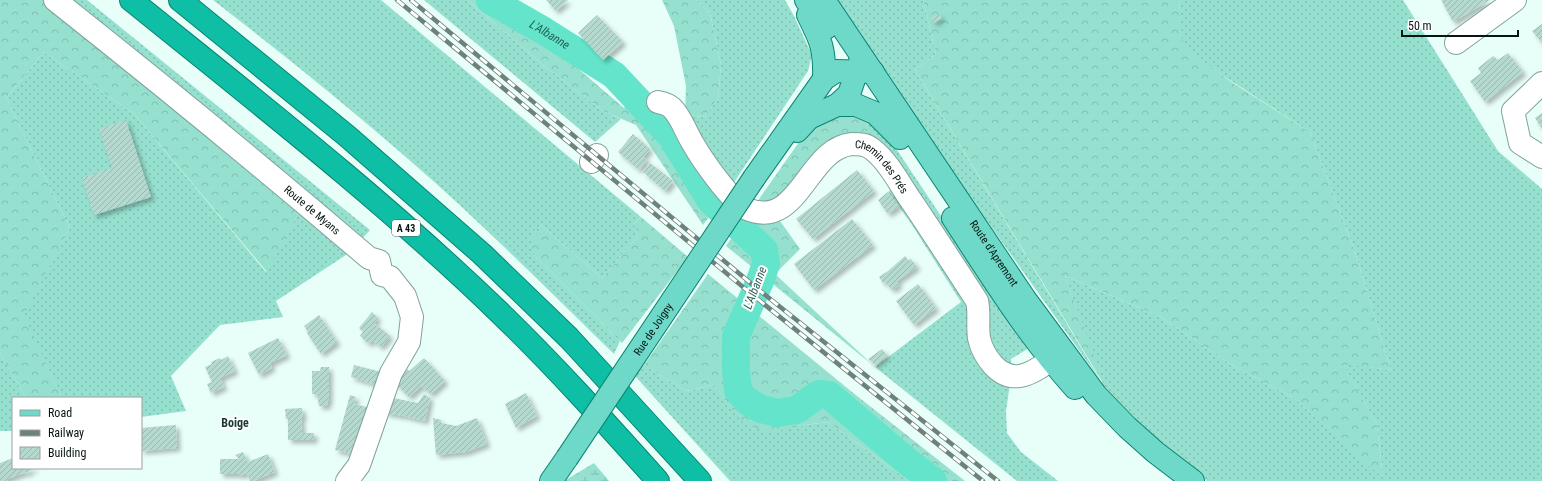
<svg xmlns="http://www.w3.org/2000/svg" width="1542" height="481" font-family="'Roboto Condensed',sans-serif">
<defs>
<pattern id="grass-dots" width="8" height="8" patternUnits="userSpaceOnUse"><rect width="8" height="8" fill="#96e0cf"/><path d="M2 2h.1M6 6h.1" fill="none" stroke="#80bfb1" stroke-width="1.8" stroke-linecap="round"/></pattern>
<pattern id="forest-crowns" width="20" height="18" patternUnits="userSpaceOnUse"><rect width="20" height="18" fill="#96e0cf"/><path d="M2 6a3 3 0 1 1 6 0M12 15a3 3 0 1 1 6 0" fill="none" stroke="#80bfb1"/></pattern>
<pattern id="wetland-marsh" width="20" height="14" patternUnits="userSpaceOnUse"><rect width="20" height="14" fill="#96e0cf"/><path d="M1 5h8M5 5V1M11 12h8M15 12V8" fill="none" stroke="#80bfb1"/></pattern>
<pattern id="building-hatch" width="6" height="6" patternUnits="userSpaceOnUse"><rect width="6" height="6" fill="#b5d8cf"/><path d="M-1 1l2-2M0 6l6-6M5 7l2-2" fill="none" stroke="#9ab8b1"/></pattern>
<filter id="shadow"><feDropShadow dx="3.5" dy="3.5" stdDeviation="2" flood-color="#0004"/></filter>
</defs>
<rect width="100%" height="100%" fill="#e8fef8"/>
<!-- grass -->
<g fill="url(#grass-dots)">
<polygon points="70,0 87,0 370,230 362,239"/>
<path d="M213 0H381L641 217 634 224 638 236 602 278 541 225 533 232 534 255 620 341 614 354C546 288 479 220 407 158 344 103 279 51 213 0Z"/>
<polygon points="424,0 467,0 543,65 603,111 621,119 595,142"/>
<polygon points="696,0 785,0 793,14 812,55 808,71 731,187 685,115 705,117 718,98 721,65 710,13"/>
<polygon points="832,0 923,0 936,54 915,70 1104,386 1065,276 1161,317 1230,364 1294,398 1383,477 1377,424 1342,363 1391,370 1354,249 1310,132 1222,75 1182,46 1179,0 1403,0 1498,151 1542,189 1542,481 1207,481 1159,443 1106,388 853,33"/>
<polygon points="44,52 134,114 266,272 300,210 349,253 276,301 283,317 220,325 171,376 186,411 141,417 141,398 62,398 23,315 70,228 6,98"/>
<polygon points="870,119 891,141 1029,348 1011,359 1010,384 1006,411 1007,433 1021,452 1058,481 1017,481 875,367 961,302 910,222 888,192 893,188 874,138 863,134"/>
<polygon points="0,353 26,398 13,398 13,431 0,431"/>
<polygon points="644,365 686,391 714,385 738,416 798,426 828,422 909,481 730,481 635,376"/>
</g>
<!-- forest -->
<g fill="url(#forest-crowns)">
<polygon points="0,0 44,0 300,210 267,272 134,114 44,52 6,98 70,228 24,315 62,398 26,398 0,353"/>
<polygon points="467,0 498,0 624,108 643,88 678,124 725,196 703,225 636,125 603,111 543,65"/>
<polygon points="662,0 696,0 710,13 721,65 718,98 705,117 685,115 686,86 674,26"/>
<polygon points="923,0 1179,0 1183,46 1233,83 1310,132 1354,249 1391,370 1343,364 1377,424 1383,478 1294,398 1230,364 1161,317 1065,276 1106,388 915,70 936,54"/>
<polygon points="829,112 870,119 863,134 797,183 780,221 800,249 775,274 875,367 726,246 811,125"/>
<polygon points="641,217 688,257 622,343 534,255 531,244 533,232 541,225 602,278 638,236 634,224"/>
<polygon points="708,274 852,392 965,481 909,481 828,422 798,426 768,433 741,421 714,385 686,391 644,365"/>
</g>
<!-- wetland -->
<polygon fill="url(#wetland-marsh)" points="594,463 609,481 564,481"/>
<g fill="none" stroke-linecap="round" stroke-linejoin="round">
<!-- river -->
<path stroke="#64e5cb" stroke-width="28" id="s1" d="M490 0 544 31 614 75 671 136 711 201 764 250 766 264 760 281 736 336V370L738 391 747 401 761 409 778 413 796 410 819 394 829 395 909 463 933 481"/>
</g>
<!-- building -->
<g fill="url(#building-hatch)" filter="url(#shadow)">
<polygon points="546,0 568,0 556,11"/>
<polygon points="1441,0 1490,0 1453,22"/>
<polygon points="939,14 942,18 934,23 931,18"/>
<polygon points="597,15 623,42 603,60 578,33"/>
<polygon points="1542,24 1542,43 1532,31"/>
<polygon points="1508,53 1523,72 1485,102 1470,81 1481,73 1478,68 1493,56 1498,60"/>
<polygon points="1542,113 1542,129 1535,118"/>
<polygon points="126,120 151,197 94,215 82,178 112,168 99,129"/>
<polygon points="633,134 650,149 643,157 647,160 639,170 618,152"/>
<polygon points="650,163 673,181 665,191 643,172"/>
<polygon points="857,170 874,191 813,239 796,219"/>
<polygon points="888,192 899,206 888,214 878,200"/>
<polygon points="852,219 873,245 814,290 794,264"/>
<polygon points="905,256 909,261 911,259 917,267 897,281 899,285 892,290 885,282 883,283 879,277 888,271"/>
<polygon points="918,284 936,308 914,325 896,301"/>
<polygon points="372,312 378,318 374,323 390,336 381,347 372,340 369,344 360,336 363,332 359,328"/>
<polygon points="319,315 337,342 321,354 307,333 308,332 304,326"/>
<polygon points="278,338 287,355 270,363 272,368 259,375 248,353"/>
<polygon points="882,349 887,355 875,365 868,359"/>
<polygon points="228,356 235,371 220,378 224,387 211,393 207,384 212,382 205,367 212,364 211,362 220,358 221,360"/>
<polygon points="424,358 445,381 431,394 421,386 409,397 393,381 407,369 409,371"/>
<polygon points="354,365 381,372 377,385 351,377"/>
<polygon points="321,367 329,367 329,401 328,401 327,406 319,406 317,394 312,394 312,371 320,371"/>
<polygon points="526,393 537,416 516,428 505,404"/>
<polygon points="424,394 430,398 425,421 404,416 385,413 388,397 418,403"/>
<polygon points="350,395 356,397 354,404 371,408 357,455 335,450"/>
<polygon points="302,408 303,418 301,418 302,433 314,433 314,440 288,440 288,419 286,419 285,409"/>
<polygon points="433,418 441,420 441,423 456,426 477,418 487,444 466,452 436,455"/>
<polygon points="176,425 177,448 141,451 141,428"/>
<polygon points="243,452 248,462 268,454 275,472 253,481 250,481 247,473 238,476 239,474 220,474 220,459 239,459 235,455"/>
<polygon points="13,458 13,468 37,468 28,471 29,473 27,474 26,472 7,479 8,481 0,481 0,463"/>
</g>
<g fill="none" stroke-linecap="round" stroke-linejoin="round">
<!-- minor casing -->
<g stroke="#81a39a" stroke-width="24">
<g id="minor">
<path id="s2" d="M55 0C161 84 266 170 369 258L379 261 382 275 390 277 405 296 412 317 409 342 391 373 359 465 347 481"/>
<polyline points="1456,43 1515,0"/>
<polyline points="1542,83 1513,111 1520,143 1542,157"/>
<path id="s3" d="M658 102C663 103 669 105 672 108 681 117 685 130 692 142 701 158 731 202 747 209 799 231 807 148 852 144 859 144 866 144 872 149 888 161 899 183 910 199 933 233 955 267 977 301 980 313 977 325 979 338 981 348 986 357 993 365 1017 391 1041 366 1063 351"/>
<polyline points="591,162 597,155"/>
</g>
</g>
<!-- major casing -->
<g stroke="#0c8472" stroke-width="24">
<g id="major">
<polyline points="806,0 826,28"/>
<path id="s4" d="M824 0 1025 299 1096 395 1127 427 1155 452 1193 481"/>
<path d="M808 15C821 41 825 49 824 79"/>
<polyline points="837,105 856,105 875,113 900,138"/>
<polyline points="797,131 809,118 837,105 849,94 861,59"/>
<polyline points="754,178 824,79 836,71 873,72"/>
<path d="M953 218C991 276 1028 336 1075 388"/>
<polyline points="551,481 567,458"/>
</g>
</g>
<!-- highway casing -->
<g stroke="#0c8472" stroke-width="24">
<g id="highway">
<path d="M131 0C256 101 383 200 498 311 554 365 606 423 658 481"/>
<polyline points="180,0 347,136 482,254 569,338 700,481"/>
</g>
</g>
<!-- minor -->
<use href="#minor" stroke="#fff" stroke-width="22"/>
<!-- major -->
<use href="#major" stroke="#6ed9c9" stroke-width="22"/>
<!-- highway -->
<use href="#highway" stroke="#0ebfa5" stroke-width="22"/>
<!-- rail casing -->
<g stroke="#6f817c" stroke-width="4.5">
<g id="rail">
<polyline points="397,0 749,292 983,481"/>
<polyline points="411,0 759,290 998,481"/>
</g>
</g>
<!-- rail -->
<use href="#rail" stroke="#fff" stroke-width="3" stroke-dasharray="9" stroke-linecap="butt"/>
<!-- major-bridge casing -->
<g stroke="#0c8472" stroke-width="24" stroke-linecap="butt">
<g id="major-bridge">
<path id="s5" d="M567 458 754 178"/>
</g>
</g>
<!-- major-bridge -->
<use href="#major-bridge" stroke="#6ed9c9" stroke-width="22"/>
</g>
<g text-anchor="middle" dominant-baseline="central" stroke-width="4" stroke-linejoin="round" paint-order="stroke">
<!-- shield labels -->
<rect fill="#fff" stroke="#515b59" stroke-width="1" x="392" y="220" width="28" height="16" rx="3"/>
<g font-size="10" font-weight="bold" fill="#071512">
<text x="406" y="228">A 43</text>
</g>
<!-- street labels -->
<g font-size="11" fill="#071512" stroke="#fff">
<text stroke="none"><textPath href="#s3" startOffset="315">Chemin des Prés</textPath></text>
<text stroke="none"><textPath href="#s2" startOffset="332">Route de Myans</textPath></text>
<text stroke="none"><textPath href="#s4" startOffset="305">Route d'Apremont</textPath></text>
<text stroke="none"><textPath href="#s5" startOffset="155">Rue de Joigny</textPath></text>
</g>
<!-- water labels -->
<g font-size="12" font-style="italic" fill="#295f54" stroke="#fff">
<text stroke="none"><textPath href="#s1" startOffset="69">L'Albanne</textPath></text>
<text transform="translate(755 288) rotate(-69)">L'Albanne</text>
</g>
<!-- neighbourhood labels -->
<g font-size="12" font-weight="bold" fill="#183831" stroke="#fff">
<text x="235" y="423">Boige</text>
</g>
</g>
<!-- legend -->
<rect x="12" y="397" width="130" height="72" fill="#ffffff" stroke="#9ca1a0"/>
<rect x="20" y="410" width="20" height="6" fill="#6ed9c9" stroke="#9ca1a0"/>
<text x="48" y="417" font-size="12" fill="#071512">Road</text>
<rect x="20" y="430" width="20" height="6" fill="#6f817c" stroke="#9ca1a0"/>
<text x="48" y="437" font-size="12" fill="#071512">Railway</text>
<rect x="20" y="447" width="20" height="12" fill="url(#building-hatch)" stroke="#9ca1a0"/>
<text x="48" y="457" font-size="12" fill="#071512">Building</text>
<!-- scale -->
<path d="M1402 30v6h116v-6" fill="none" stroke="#071512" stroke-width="2"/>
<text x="1408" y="30" font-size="12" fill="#071512" stroke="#ffffff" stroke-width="3" paint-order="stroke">50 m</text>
</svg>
